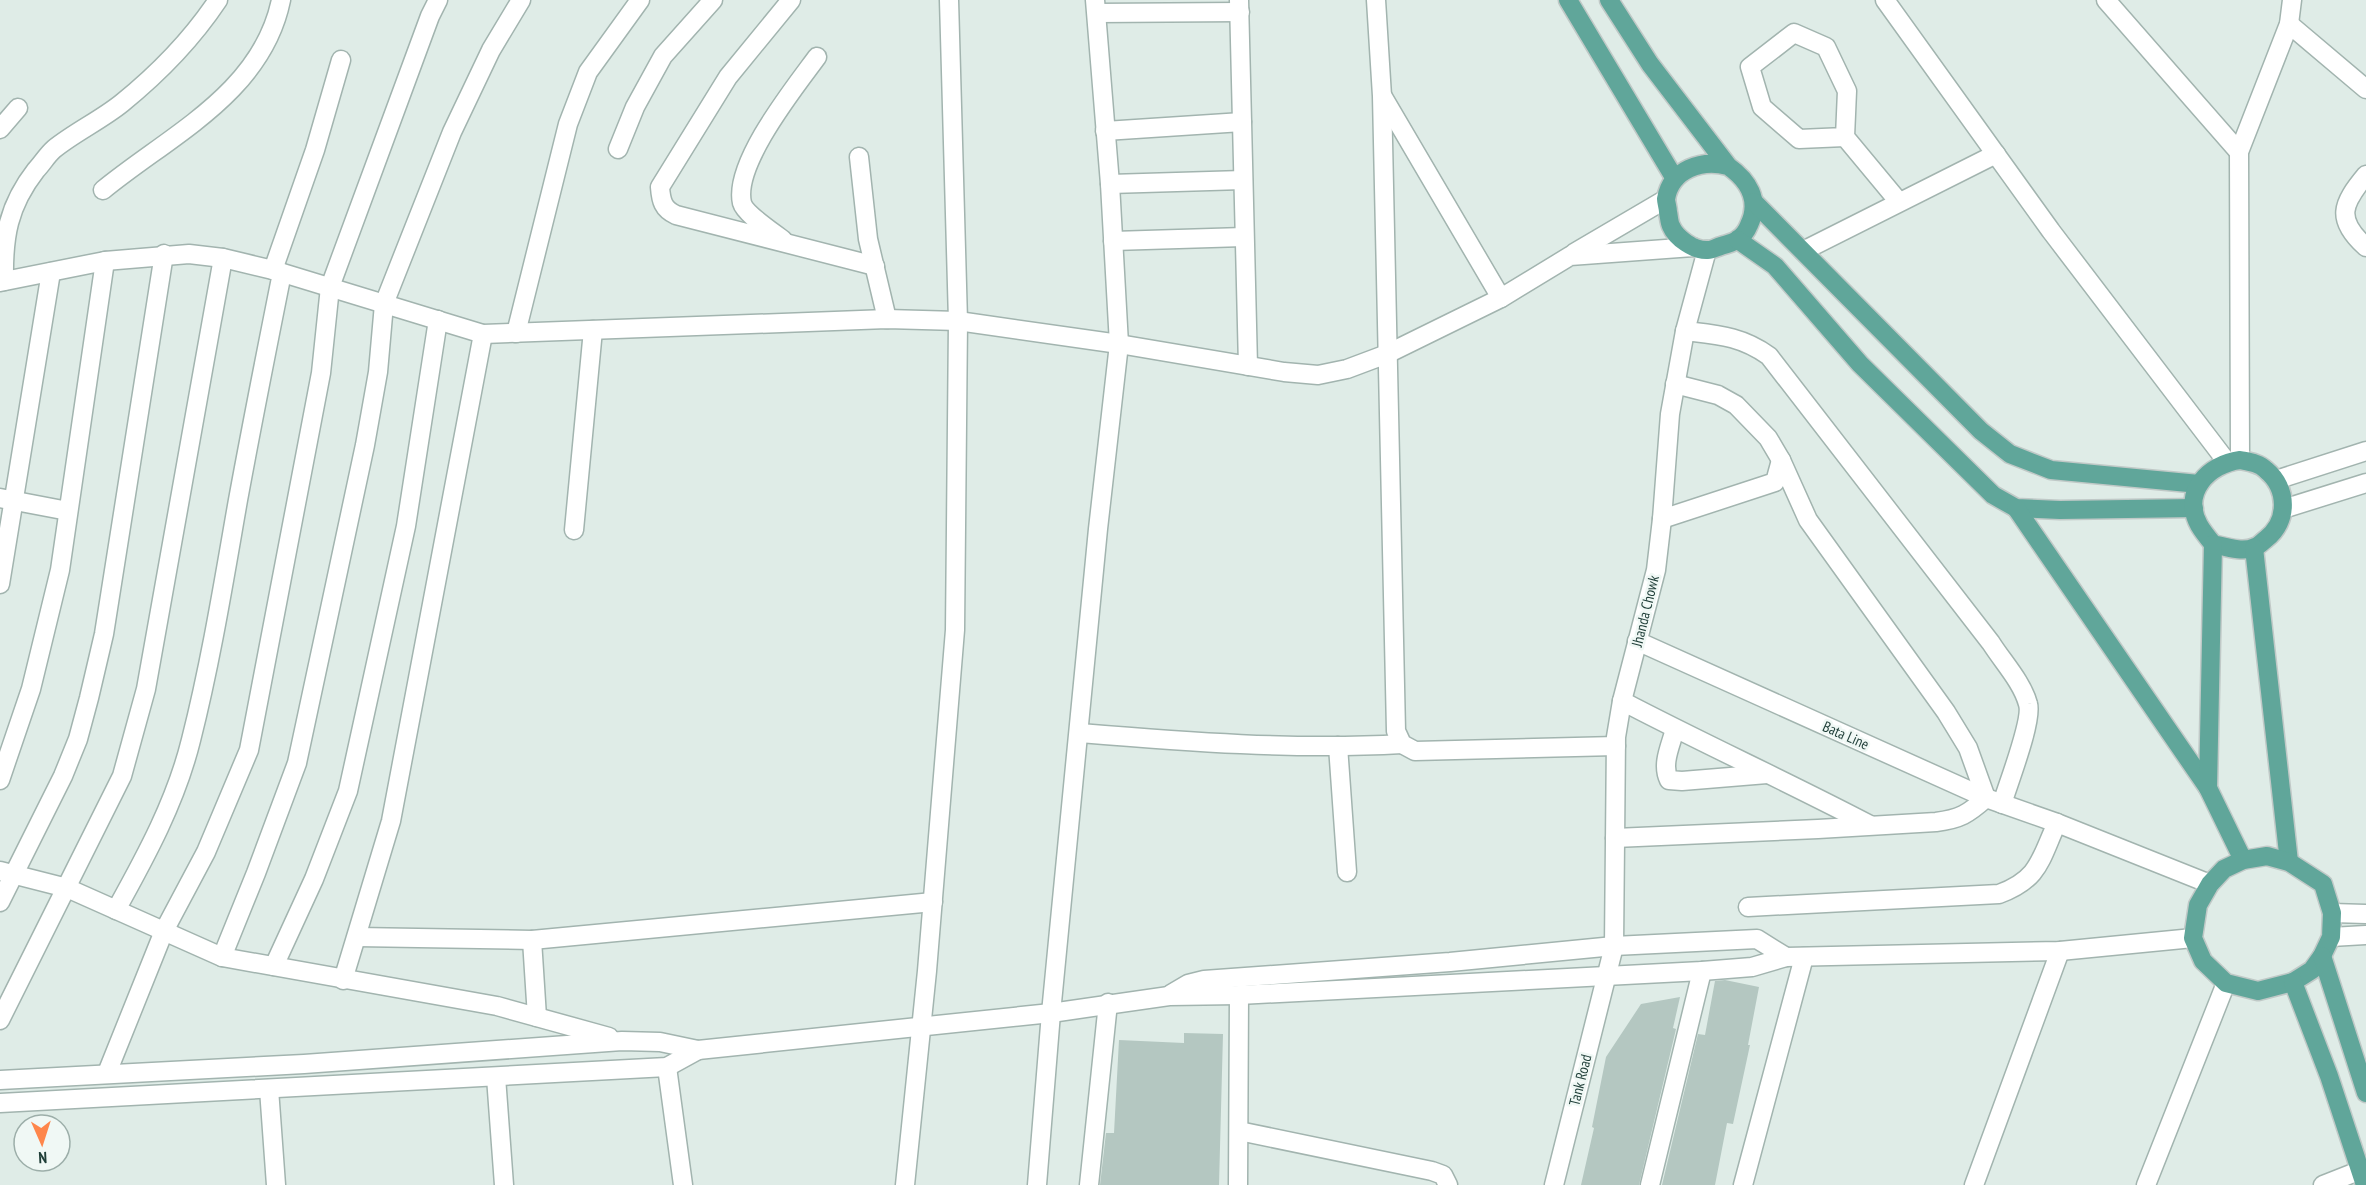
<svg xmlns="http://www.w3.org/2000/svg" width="2366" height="1185" font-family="'PT Sans Narrow',sans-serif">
<rect width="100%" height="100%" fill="#dfece7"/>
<!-- building -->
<g fill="#b4c7c1">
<polygon points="1725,980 1759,987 1748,1045 1750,1045 1733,1124 1727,1123 1715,1185 1662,1185 1698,1034 1705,1035 1715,981"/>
<polygon points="1680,997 1673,1028 1676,1029 1639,1185 1581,1185 1594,1128 1592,1127 1606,1057 1641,1004"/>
<polygon points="1184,1033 1223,1034 1219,1185 1100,1185 1106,1133 1114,1133 1119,1040 1184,1043"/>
</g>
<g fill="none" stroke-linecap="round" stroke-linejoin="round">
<!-- minor casing -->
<g stroke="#a2b4af" stroke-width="21">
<g id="minor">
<path d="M791 0 728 77 660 187C661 201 663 209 676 215L875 266"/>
<polyline points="1239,0 1248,366"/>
<polyline points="1376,0 1382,96 1396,731 1402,744 1415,751 1616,746"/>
<polyline points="1885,0 2051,231 2227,462"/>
<polyline points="2106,0 2239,152"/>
<polyline points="1097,13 1240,12"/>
<polyline points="2289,24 2366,89"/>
<polyline points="1383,97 1501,298"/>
<polyline points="0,129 18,108"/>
<polyline points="1105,131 1242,122"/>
<polyline points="1845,137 1847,91 1826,47 1794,33 1750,67 1762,107 1799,139 1845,137 1899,202"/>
<polyline points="618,149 635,107 663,56 713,0"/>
<polyline points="859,157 868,239 887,319"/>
<path d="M2366 175C2342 204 2335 219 2366 247"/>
<polyline points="1110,184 1243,180"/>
<path d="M103 190C170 135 262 93 281 0"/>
<path d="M783 240C773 232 745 214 742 203 733 164 795 87 817 57"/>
<polyline points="1113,241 1244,237"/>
<polyline points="1803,251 1996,154"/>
<polyline points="1574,253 1666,199"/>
<polyline points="273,270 315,150 341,60"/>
<path d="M4 281C3 237 8 206 36 170 42 164 47 155 54 149 75 132 101 120 122 103 159 73 192 39 218 0"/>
<polyline points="0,282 105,261 189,254 223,258 273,270 483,334 887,319 958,321 1119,344 1284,372 1318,375 1347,369 1387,354 1501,298 1570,256 1693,247"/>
<path d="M1685 331C1718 335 1741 336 1769 356L1991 643C2003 662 2022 682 2028 704 2033 720 2008 784 2002 804"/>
<polyline points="516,333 568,124 588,72 640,0"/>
<polyline points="2240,460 2239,152 2289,24 2292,0"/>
<polyline points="2276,480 2366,451"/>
<polyline points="0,498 68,511"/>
<polyline points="2283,509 2366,483"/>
<polyline points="1662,519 1775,482 1781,460"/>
<polyline points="574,530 593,330"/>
<polyline points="0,584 51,272"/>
<polyline points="1637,641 1986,798 2057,823 2210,884"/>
<path d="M1622 701C1704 744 1788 782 1870 825"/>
<path d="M1675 729C1671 745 1661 764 1669 780L1682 781 1767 774"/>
<path d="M1080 733C1187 742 1295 750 1402 744"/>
<polyline points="1338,746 1347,872"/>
<polyline points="0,780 31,689 60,570 105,261"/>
<path d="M1615 838 1818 829 1936 822C1960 819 1968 814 1986 798L1968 748 1946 712 1808 520 1781 460 1768 438 1736 405 1718 395 1675 384"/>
<polyline points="0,871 67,888 222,957 497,1006 609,1037"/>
<polyline points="0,902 63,776 78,739 89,698 104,634 164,254"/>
<path d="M1748 907 1999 894C2040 879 2040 859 2057 823"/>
<path d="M116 910C146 856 176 801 191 740 211 661 224 580 238 500 252 424 267 348 282 273"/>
<polyline points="2332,913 2366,914"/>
<polyline points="357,937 532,940 933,902"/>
<polyline points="2331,937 2366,935"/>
<polyline points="532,940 537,1017"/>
<polyline points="222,957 256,873 297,763 365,445 378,372 384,304 452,132 491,50 521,0"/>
<polyline points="274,966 314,879 348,791 406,526 438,320"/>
<polyline points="343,980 391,821 483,334"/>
<polyline points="1171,994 1188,984 1204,980 1450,962 1614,946 1757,939 1786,957"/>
<polyline points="0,1020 122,776 146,689 223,258"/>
<polyline points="667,1067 683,1185"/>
<polyline points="107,1073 164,931 206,852 249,750 321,373 330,287 430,16 438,0"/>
<polyline points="496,1077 504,1185"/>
<polyline points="0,1080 304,1064 622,1041 660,1042 698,1050 1051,1013 1169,996 1239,995 1702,971 1752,967 1786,957 2060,951 2193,938"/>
<polyline points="269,1089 276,1185"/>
<polyline points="0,1103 667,1067 698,1050"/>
<polyline points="1239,1131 1432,1171 1443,1175 1448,1185"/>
<polyline points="905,1185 927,971 955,630 958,321 949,0"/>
<polyline points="1037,1185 1051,1013 1098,529 1119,344 1110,184 1095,0"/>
<polyline points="1089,1185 1108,1003"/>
<polyline points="1238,1185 1239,995"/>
<polyline points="1554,1185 1614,946 1616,737 1622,701 1656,570 1662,519 1670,414 1685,331 1707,250"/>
<polyline points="1650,1185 1702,971"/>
<polyline points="1743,1185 1804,957"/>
<polyline points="1974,1185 2060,951"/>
<polyline points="2146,1185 2226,983"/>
<polyline points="2323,1185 2361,1170"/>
</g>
</g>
<!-- major casing -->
<g stroke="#c0c9c7" stroke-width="21">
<g id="major">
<polyline points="1568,0 1675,179"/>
<path d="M1609 0 1650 64 1728 166C1748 180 1761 200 1749 225 1747 230 1743 236 1738 239 1734 243 1726 244 1721 246 1717 247 1712 250 1708 250 1694 251 1676 238 1671 226 1669 222 1669 216 1668 212 1668 208 1666 202 1666 199 1671 169 1702 159 1728 166"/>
<polyline points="1754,202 1981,431 2010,454 2051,470 2199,484"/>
<polyline points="1738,240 1775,266 1860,364 1993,495 2016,508 2060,510 2194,508"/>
<path d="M2240 460C2250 462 2259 463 2266 470 2288 488 2289 521 2266 539 2263 541 2259 546 2255 547 2243 553 2226 547 2213 544 2208 538 2203 532 2199 525 2181 492 2209 464 2240 460Z"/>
<polyline points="2016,508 2208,788"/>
<polyline points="2213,544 2208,788 2243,860"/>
<polyline points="2254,548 2289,862"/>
<polygon points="2267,856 2289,862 2323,884 2332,913 2331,937 2322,956 2312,970 2293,982 2258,991 2226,983 2203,961 2193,938 2198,905 2210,884 2224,869 2243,860"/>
<polyline points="2322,956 2366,1093"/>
<polyline points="2293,982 2329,1076 2365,1185"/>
</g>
</g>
<!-- minor -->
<use href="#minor" stroke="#fff" stroke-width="18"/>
<!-- major -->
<use href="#major" stroke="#60a69a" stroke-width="18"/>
</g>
<g text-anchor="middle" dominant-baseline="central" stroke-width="5" stroke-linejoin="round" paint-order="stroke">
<!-- street labels -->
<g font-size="15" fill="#1f3e38" stroke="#f0f8f5">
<text transform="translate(1645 611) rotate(-76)">Jhanda Chowk</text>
<text transform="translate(1846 735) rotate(24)">Bata Line</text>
<text transform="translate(1580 1080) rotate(-76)">Tank Road</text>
</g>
</g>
<!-- north arrow -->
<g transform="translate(42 1143) rotate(177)"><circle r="28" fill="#f0f8f5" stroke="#9caea9" stroke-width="1.5"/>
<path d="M0-4.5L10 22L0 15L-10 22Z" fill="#fe864b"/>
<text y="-9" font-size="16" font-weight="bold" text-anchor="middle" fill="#1f3e38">N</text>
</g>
</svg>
